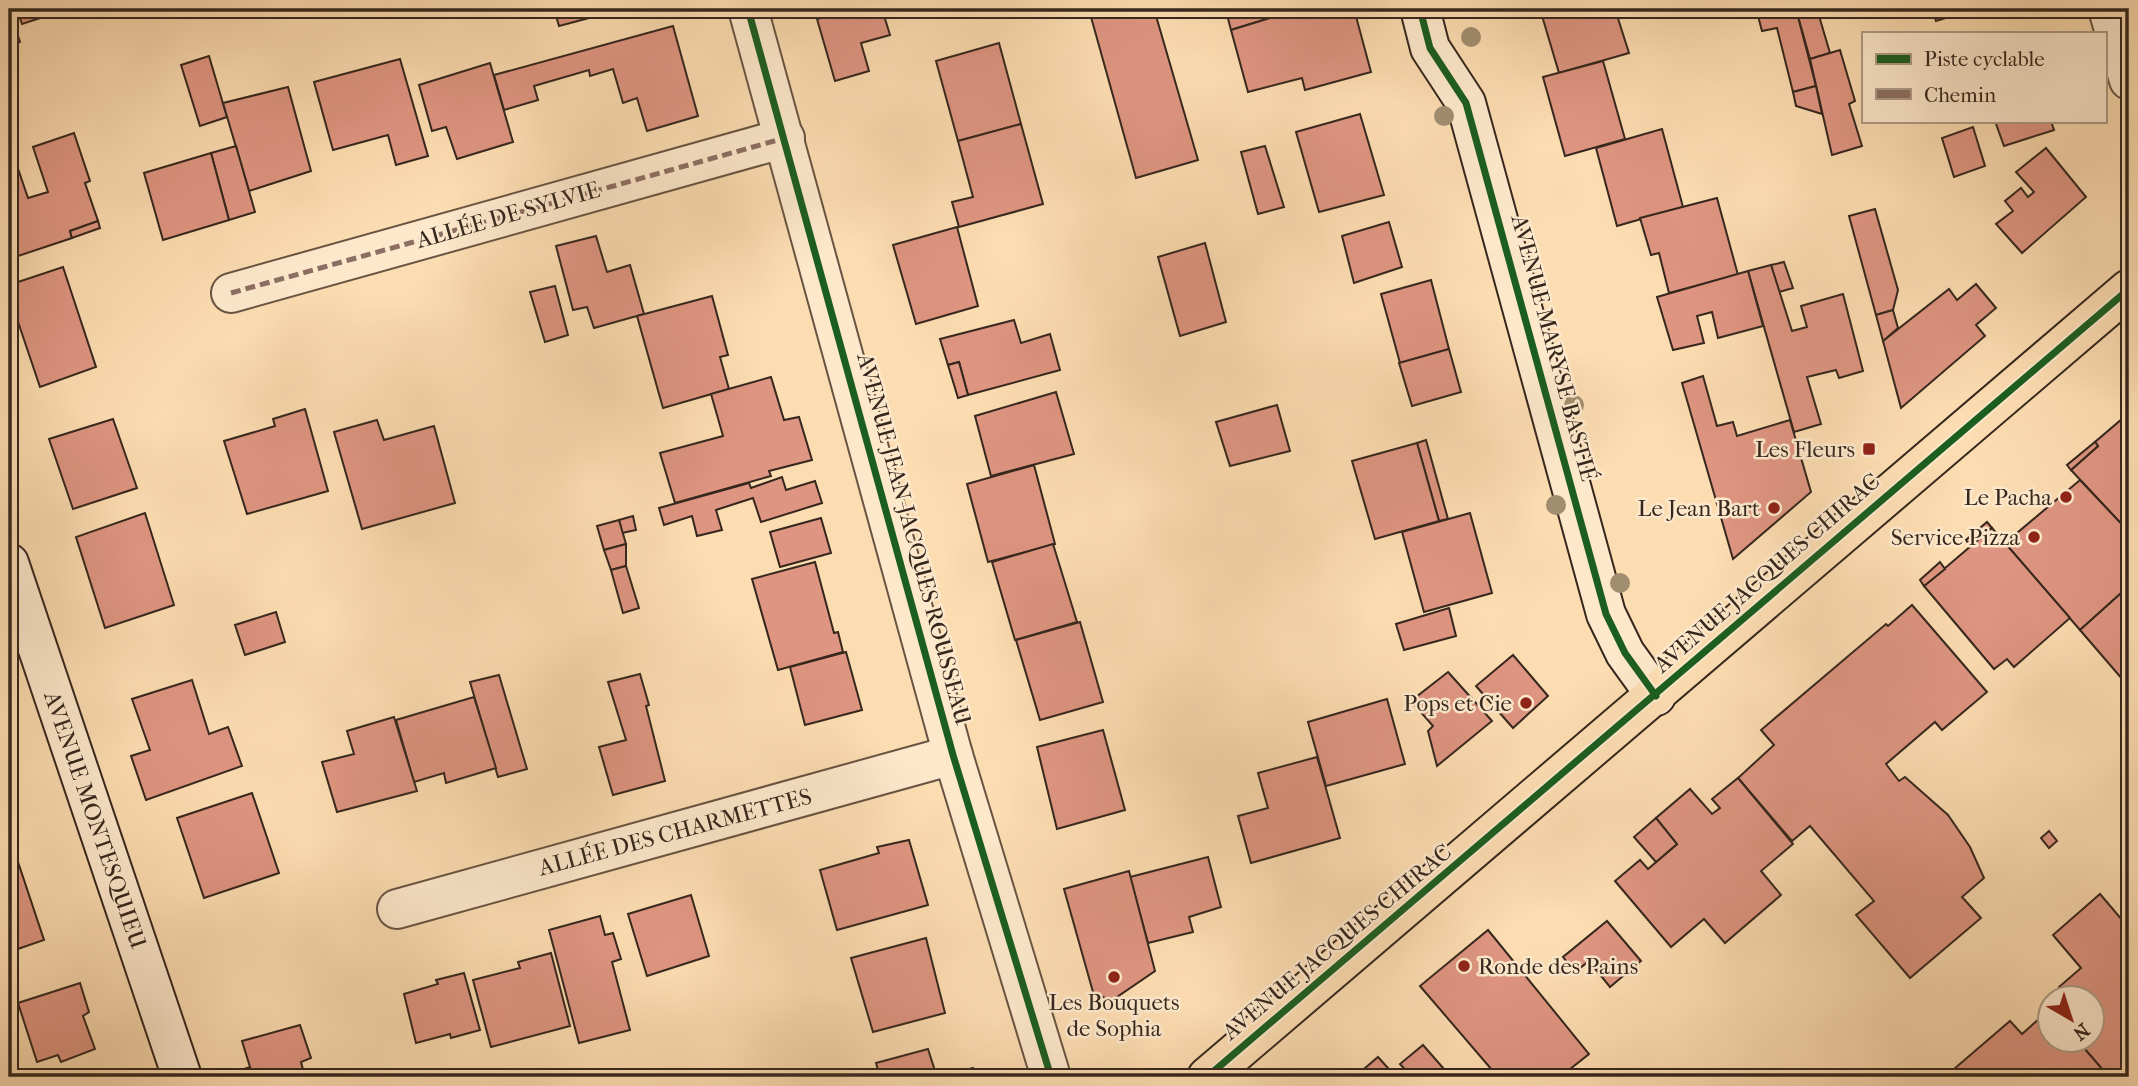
<svg xmlns="http://www.w3.org/2000/svg" width="2138" height="1086" font-family="'IM FELL French Canon',serif">
<rect width="100%" height="100%" fill="#fcdcb1"/>
<filter id="stains"><feTurbulence type="fractalNoise" baseFrequency=".00286" numOctaves="4"/><feColorMatrix values="0 0 0 0 .2 0 0 0 0 .09 0 0 0 0 .02 0 0 0 .5 -.17"/></filter>
<radialGradient id="worn" r=".72"><stop offset=".6" stop-color="#630" stop-opacity="0"/><stop offset="1" stop-color="#630" stop-opacity=".3"/></radialGradient>
<!-- building -->
<g fill="#de9581" stroke="#36271d" stroke-width="2">
<polygon points="17,9 68,9 22,24"/>
<polygon points="554,9 623,9 559,26"/>
<polygon points="856,9 882,9 890,35 861,43 869,71 835,81 817,19"/>
<polygon points="1121,9 1154,9 1198,160 1136,178 1091,17"/>
<polygon points="1234,9 1282,9 1283,14 1231,30 1226,11"/>
<polygon points="1282,9 1354,9 1371,72 1305,90 1302,78 1248,92 1231,30 1283,14"/>
<polygon points="1540,9 1615,9 1629,53 1559,73"/>
<polygon points="1785,9 1796,9 1816,86 1793,92 1777,28 1762,31 1758,16"/>
<polygon points="1796,9 1817,9 1830,53 1810,59"/>
<polygon points="1932,9 1975,9 1936,21"/>
<polygon points="673,26 698,116 647,131 637,98 623,103 613,69 590,76 589,70 534,86 538,100 504,110 494,75"/>
<polygon points="15,27 20,42 9,46 9,29"/>
<polygon points="999,43 1021,124 958,141 936,61"/>
<polygon points="1840,50 1855,101 1849,104 1862,146 1832,155 1810,59"/>
<polygon points="209,56 227,117 200,126 181,65"/>
<polygon points="400,59 428,156 396,165 388,135 333,150 314,82"/>
<polygon points="1603,61 1625,139 1565,156 1543,77"/>
<polygon points="490,63 513,142 457,159 446,127 432,131 419,85"/>
<polygon points="1816,86 1822,114 1796,106 1793,92"/>
<polygon points="288,87 311,171 249,191 223,103"/>
<polygon points="1360,114 1384,195 1319,212 1296,132"/>
<polygon points="1995,121 2051,121 2054,130 2004,146"/>
<polygon points="1021,124 1043,204 959,227 952,202 973,197 958,141"/>
<polygon points="1973,127 1985,166 1954,177 1942,138"/>
<polygon points="1662,129 1683,207 1617,226 1596,148"/>
<polygon points="74,133 90,181 85,183 98,221 70,231 72,238 9,259 9,155 13,154 28,198 48,192 33,147"/>
<polygon points="236,146 255,212 229,220 211,153"/>
<polygon points="1265,146 1284,207 1258,214 1241,152"/>
<polygon points="2046,148 2086,197 2022,253 1996,224 2013,211 2005,201 2021,188 2028,197 2034,192 2016,172"/>
<polygon points="211,153 229,220 163,240 144,173"/>
<polygon points="1717,198 1738,275 1669,293 1659,253 1651,255 1640,218"/>
<polygon points="1875,209 1898,290 1893,310 1876,315 1849,216"/>
<polygon points="98,221 100,228 72,238 70,231"/>
<polygon points="1389,222 1402,267 1354,283 1342,236"/>
<polygon points="957,227 978,306 916,324 893,245"/>
<polygon points="596,236 607,272 630,265 644,314 594,328 587,307 573,310 556,246"/>
<polygon points="1205,243 1226,322 1180,336 1158,257"/>
<polygon points="1784,262 1793,288 1779,292 1771,265"/>
<polygon points="1771,265 1792,331 1807,327 1801,306 1843,294 1863,371 1839,378 1836,370 1807,377 1821,424 1794,432 1748,271"/>
<polygon points="63,267 96,367 40,387 9,295 9,285"/>
<polygon points="1748,271 1763,326 1718,338 1712,312 1697,316 1704,343 1673,350 1657,297"/>
<polygon points="1431,280 1449,349 1400,363 1381,294"/>
<polygon points="1976,284 1996,308 1976,325 1985,336 1901,408 1883,341 1949,289 1957,300"/>
<polygon points="555,286 568,335 545,342 530,292"/>
<polygon points="712,296 728,355 720,357 729,389 663,408 637,316"/>
<polygon points="1893,310 1898,328 1883,341 1876,315"/>
<polygon points="1014,320 1021,343 1050,334 1060,370 968,395 959,362 948,365 940,339"/>
<polygon points="1449,349 1461,392 1412,406 1399,363"/>
<polygon points="959,362 968,395 958,398 948,365"/>
<polygon points="1703,376 1717,426 1733,422 1737,436 1790,420 1811,492 1733,559 1682,383"/>
<polygon points="771,377 784,420 799,417 812,460 769,471 771,476 675,503 660,453 723,436 711,394"/>
<polygon points="1056,392 1074,454 991,476 975,416"/>
<polygon points="1277,405 1290,451 1230,466 1216,422"/>
<polygon points="305,409 328,491 247,514 224,441 275,426 273,419"/>
<polygon points="2129,413 2129,532 2071,470 2098,446 2095,442"/>
<polygon points="113,419 137,488 73,509 49,439"/>
<polygon points="377,420 384,440 434,426 455,503 362,529 334,432"/>
<polygon points="1426,440 1448,519 1439,521 1417,443"/>
<polygon points="2095,442 2098,446 2071,470 2067,465"/>
<polygon points="1417,443 1439,521 1375,539 1352,461"/>
<polygon points="1034,465 1055,544 988,562 967,484"/>
<polygon points="782,477 786,490 815,481 822,503 761,522 753,498 716,510 722,530 697,536 692,516 664,525 659,508 749,483 751,488"/>
<polygon points="2080,480 2129,532 2129,586 2080,630 2005,543"/>
<polygon points="145,513 174,605 105,628 76,537"/>
<polygon points="1470,513 1492,593 1424,612 1402,532"/>
<polygon points="633,516 636,530 622,533 619,520"/>
<polygon points="821,518 831,553 780,567 770,532"/>
<polygon points="619,520 626,544 604,550 597,526"/>
<polygon points="1987,522 1992,528 1971,547 1966,540"/>
<polygon points="1992,528 2070,618 2014,667 2007,659 1994,669 1924,586"/>
<polygon points="626,544 626,566 611,570 604,550"/>
<polygon points="1053,544 1077,622 1015,640 992,562"/>
<polygon points="815,562 834,633 838,632 843,652 778,670 752,579"/>
<polygon points="1940,562 1945,569 1924,586 1920,580"/>
<polygon points="626,566 639,608 623,613 611,570"/>
<polygon points="2129,586 2129,687 2080,630"/>
<polygon points="1912,605 1987,692 1942,730 1935,722 1886,764 1899,781 1905,777 1948,815 1970,847 1984,878 1962,897 1981,918 1910,978 1856,915 1874,901 1810,826 1792,841 1738,778 1774,745 1761,730 1886,624 1888,626"/>
<polygon points="1449,608 1456,636 1404,650 1396,624"/>
<polygon points="276,612 285,642 245,655 235,625"/>
<polygon points="1080,622 1103,702 1040,720 1016,640"/>
<polygon points="846,652 862,710 805,725 790,667"/>
<polygon points="1513,655 1548,696 1513,728 1476,686"/>
<polygon points="1448,672 1492,721 1437,766 1428,731 1433,726 1411,701"/>
<polygon points="640,674 649,705 646,706 665,781 613,795 599,747 626,740 608,682"/>
<polygon points="499,675 527,769 498,777 470,682"/>
<polygon points="192,680 209,734 228,727 242,766 146,800 131,756 150,750 132,699"/>
<polygon points="474,697 496,768 446,783 444,773 414,782 396,720"/>
<polygon points="1387,699 1405,764 1326,786 1308,722"/>
<polygon points="394,717 417,791 337,812 322,762 354,754 347,731"/>
<polygon points="1103,730 1125,810 1057,829 1037,747"/>
<polygon points="1317,757 1340,838 1251,863 1238,816 1268,808 1258,773"/>
<polygon points="1738,778 1793,844 1761,871 1781,895 1725,943 1704,919 1671,947 1615,881 1640,860 1648,869 1677,844 1656,818 1690,789 1712,814 1720,808 1712,799"/>
<polygon points="252,793 279,873 204,898 177,818"/>
<polygon points="1656,818 1677,844 1656,862 1634,837"/>
<polygon points="2049,831 2057,841 2049,848 2041,838"/>
<polygon points="9,835 44,940 9,952"/>
<polygon points="909,840 928,905 837,930 820,870 879,853 877,847"/>
<polygon points="1208,857 1221,907 1189,917 1193,932 1148,943 1130,877"/>
<polygon points="1129,871 1155,971 1111,1001 1093,992 1064,889"/>
<polygon points="2100,894 2129,928 2129,1066 2116,1077 2109,1077 2077,1040 2092,1040 2092,998 2061,998 2066,995 2059,987 2081,968 2053,935"/>
<polygon points="691,895 709,956 647,976 628,914"/>
<polygon points="600,916 605,935 613,933 621,959 612,962 630,1030 579,1043 549,930"/>
<polygon points="1607,921 1641,961 1610,987 1589,961 1575,972 1563,957"/>
<polygon points="1488,930 1589,1054 1560,1077 1498,1077 1420,986"/>
<polygon points="926,938 945,1013 873,1032 851,958"/>
<polygon points="551,953 570,1026 491,1047 473,980 520,968 518,962"/>
<polygon points="464,973 480,1030 451,1038 450,1034 416,1043 404,994 438,984 436,980"/>
<polygon points="80,983 89,1012 83,1016 95,1049 61,1062 58,1055 37,1062 18,1003"/>
<polygon points="2050,1009 2050,1040 2077,1040 2109,1077 1962,1077 1954,1069 2010,1021 2022,1034"/>
<polygon points="300,1025 311,1058 301,1062 305,1077 244,1077 241,1070 250,1067 242,1041"/>
<polygon points="1423,1045 1451,1077 1405,1077 1409,1074 1400,1064"/>
<polygon points="928,1049 937,1077 973,1068 975,1077 880,1077 876,1063"/>
<polygon points="1378,1057 1396,1077 1360,1077 1357,1075"/>
</g>
<g fill="none" stroke-linecap="round" stroke-linejoin="round">
<!-- street casing -->
<g stroke="#685442" stroke-width="42">
<g id="street">
<polyline points="748,9 953,755 1051,1077"/>
<polyline points="2108,9 2129,80"/>
<polyline points="231,293 785,138"/>
<polyline points="397,909 953,755"/>
</g>
</g>
<!-- secondary casing -->
<g stroke="#36271d" stroke-width="42">
<g id="secondary">
<polyline points="1420,9 1430,48 1466,103 1606,614 1625,653 1656,696"/>
<polyline points="9,563 182,1077"/>
</g>
</g>
<!-- primary casing -->
<g stroke="#36271d" stroke-width="42">
<polyline id="primary" points="1207,1077 2129,289"/>
</g>
<!-- street -->
<use href="#street" stroke="#fde8cc" stroke-width="38"/>
<!-- secondary -->
<use href="#secondary" stroke="#fde8cc" stroke-width="38"/>
<!-- primary -->
<use href="#primary" stroke="#fcdcb1" stroke-width="38"/>
<!-- quiet -->
<polyline stroke="#8d6e63" stroke-width="5" stroke-dasharray="10 5" stroke-linecap="butt" points="231,293 785,138"/>
<!-- cycleway casing -->
<g stroke="#fde8cc" stroke-width="11">
<g id="cycleway">
<polyline points="748,9 953,755 1051,1077"/>
<polyline points="1420,9 1430,48 1466,103 1606,614 1625,653 1656,696"/>
<polyline points="1207,1077 2129,289"/>
</g>
</g>
<!-- cycleway -->
<use href="#cycleway" stroke="#1b5e20" stroke-width="7"/>
</g>
<!-- trees -->
<g fill="#a18e70">
<circle cx="1471" cy="37" r="10"/>
<circle cx="1444" cy="116" r="10"/>
<circle cx="1574" cy="405" r="10"/>
<circle cx="1556" cy="505" r="10"/>
<circle cx="1620" cy="583" r="10"/>
</g>
<!-- markers -->
<g fill="#8f2418" stroke="#fde8cc" stroke-width="2.5">
<rect x="1862" y="442" width="14" height="14" rx="3.5"/>
<circle cx="2066" cy="497" r="7"/>
<circle cx="1774" cy="508" r="7"/>
<circle cx="2034" cy="537" r="7"/>
<circle cx="1526" cy="703" r="7"/>
<circle cx="1464" cy="966" r="7"/>
<circle cx="1114" cy="977" r="7"/>
</g>
<g text-anchor="middle" dominant-baseline="central" stroke-width="5" stroke-linejoin="round" paint-order="stroke">
<!-- street labels -->
<g font-size="23" fill="#36271d" stroke="#fde8cc">
<text transform="translate(508 215) rotate(-16)">ALLÉE DE SYLVIE</text>
<text transform="translate(1554 348) rotate(75)">AVENUE MARYSE BASTIÉ</text>
<text transform="translate(914 539) rotate(75)">AVENUE JEAN-JACQUES ROUSSEAU</text>
<text transform="translate(1767 573) rotate(-41)">AVENUE JACQUES CHIRAC</text>
<text transform="translate(95 820) rotate(71)">AVENUE MONTESQUIEU</text>
<text transform="translate(675 832) rotate(-15)">ALLÉE DES CHARMETTES</text>
<text transform="translate(1337 942) rotate(-40)">AVENUE JACQUES CHIRAC</text>
</g>
<!-- poi labels -->
<g font-size="23" fill="#36271d" stroke="#fde8cc" text-anchor="end">
<text x="1855" y="449">Les Fleurs</text>
<text x="2052" y="497">Le Pacha</text>
<text x="1760" y="508">Le Jean Bart</text>
<text x="2020" y="537">Service Pizza</text>
<text x="1512" y="703">Pops et Cie</text>
<text x="1478" y="966" text-anchor="start">Ronde des Pains</text>
<text x="1114" y="1002" text-anchor="middle">Les Bouquets<tspan x="1114" dy="26">de Sophia</tspan></text>
</g>
</g>
<!-- margin -->
<rect width="2138" height="1086" fill="none" stroke="#fcdcb1" stroke-width="35"/>
<rect x="10" y="10" width="2117" height="1065" fill="none" stroke="#36271d" stroke-width="3.5"/>
<rect x="18" y="18" width="2103" height="1051" fill="none" stroke="#36271d" stroke-width="2"/>
<!-- legend -->
<rect x="1862" y="32" width="245" height="91" fill="#fde8cc" stroke="#ad9b86" stroke-width="2"/>
<rect x="1876" y="54" width="35" height="10" fill="#1b5e20" stroke="#ad9b86" stroke-width="2"/>
<text x="1924" y="66" font-size="21" fill="#36271d">Piste cyclable</text>
<rect x="1876" y="89" width="35" height="10" fill="#8d6e63" stroke="#ad9b86" stroke-width="2"/>
<text x="1924" y="102" font-size="21" fill="#36271d">Chemin</text>
<!-- north arrow -->
<g transform="translate(2071 1019) rotate(141)"><circle r="33" fill="#fde8cc" stroke="#ad9b86" stroke-width="2"/>
<path d="M0-5L12 26L0 18L-12 26Z" fill="#8f2418"/>
<text y="-10" font-size="19" font-weight="bold" text-anchor="middle" fill="#36271d">N</text>
</g>
<rect width="100%" height="100%" filter="url(#stains)"/>
<rect width="100%" height="100%" fill="url(#worn)"/>
</svg>
